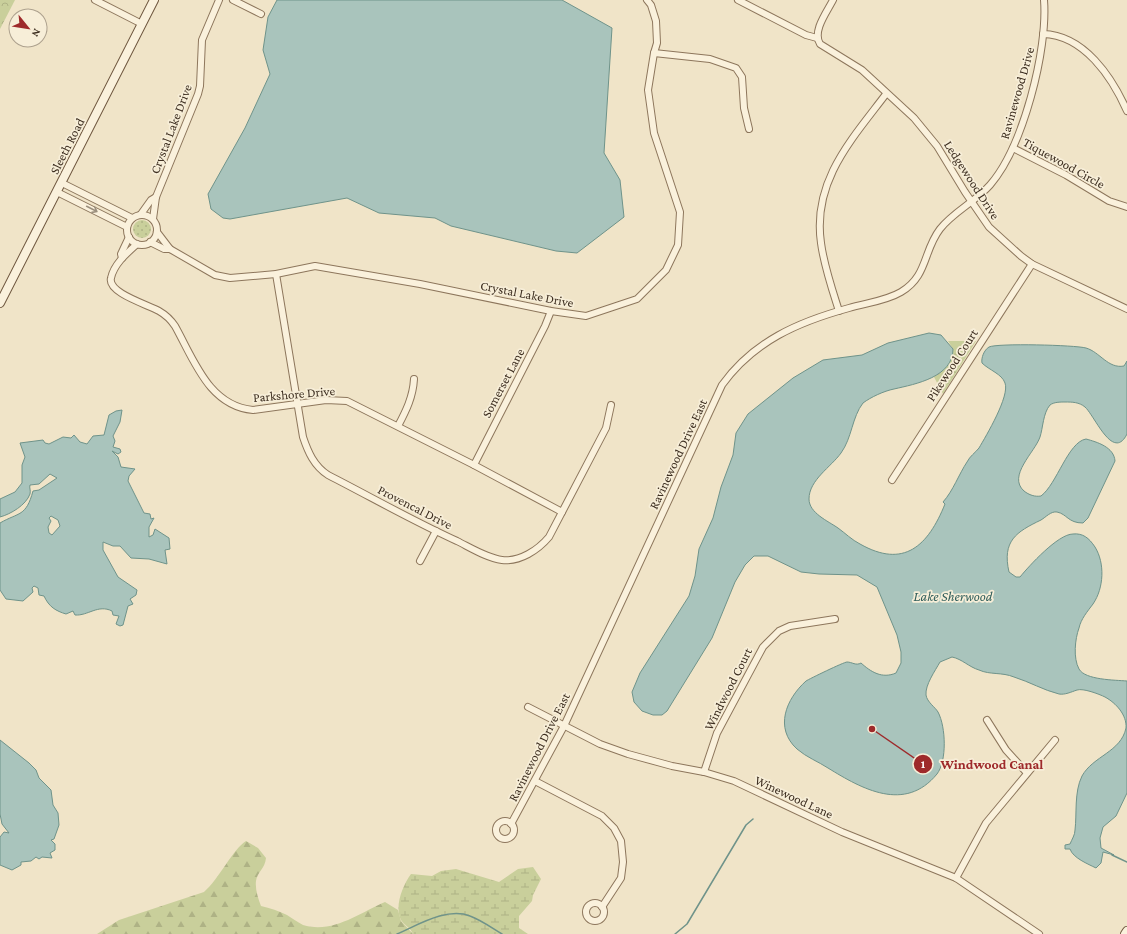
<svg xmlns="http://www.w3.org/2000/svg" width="1127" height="934" font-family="'Crimson Pro',serif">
<defs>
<pattern id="grass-dots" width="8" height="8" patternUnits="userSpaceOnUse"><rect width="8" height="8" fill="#c9cf9b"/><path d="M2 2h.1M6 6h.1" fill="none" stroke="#aeb285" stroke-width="1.8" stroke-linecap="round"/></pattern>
<pattern id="forest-firs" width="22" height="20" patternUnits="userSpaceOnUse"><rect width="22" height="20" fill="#c9cf9b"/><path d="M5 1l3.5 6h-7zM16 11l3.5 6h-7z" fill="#aeb285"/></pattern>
<pattern id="wetland-marsh" width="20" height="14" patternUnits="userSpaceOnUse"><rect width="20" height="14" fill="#c9cf9b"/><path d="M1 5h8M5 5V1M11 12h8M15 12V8" fill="none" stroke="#aeb285"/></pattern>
<pattern id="park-crowns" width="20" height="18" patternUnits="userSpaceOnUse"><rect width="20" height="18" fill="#c9cf9b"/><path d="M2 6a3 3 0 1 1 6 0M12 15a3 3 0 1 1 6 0" fill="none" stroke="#aeb285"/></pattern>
</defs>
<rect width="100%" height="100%" fill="#f0e4c8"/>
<!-- grass -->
<circle fill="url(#grass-dots)" cx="142" cy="229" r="9"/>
<!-- forest -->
<path fill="url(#forest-firs)" d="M246 841 258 848 266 858C265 869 257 872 256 881 255 889 258 898 261 906 270 908 279 911 287 915 292 918 297 922 303 925 333 934 359 913 385 902L398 910 401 921 413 934H97L119 920 204 892C219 879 233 849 246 841Z"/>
<!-- wetland -->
<path fill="url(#wetland-marsh)" d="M533 867 541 879 533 895 532 901 519 916V928L528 934H413C411 928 404 925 401 920 394 906 403 885 411 874L432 876 441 871 456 869 499 882 518 869Z"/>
<!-- park -->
<g fill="url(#park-crowns)">
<polygon points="0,0 15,0 0,29"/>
<path d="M948 341H976L943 394 934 377C945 369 952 363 953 349Z"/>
</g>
<!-- water -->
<g fill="#a9c4bc" stroke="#6f938a" fill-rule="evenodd">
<polygon points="277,0 562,0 612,28 604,153 620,180 624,217 577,253 556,251 451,226 435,218 379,213 347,198 230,219 223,218 211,209 208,194 245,128 270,74 263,50 268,17"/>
<path d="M929 333 941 335 953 349C953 377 916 384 894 389 884 391 871 397 863 403 852 417 852 438 841 453 831 467 809 480 809 499 809 513 828 521 838 528 845 533 852 540 860 544 904 569 928 546 945 504L943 502C953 491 959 474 967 462 970 456 975 453 979 448 986 436 1010 396 1005 383 1002 374 989 370 982 363 981 358 984 350 989 347 997 343 1075 345 1086 348 1100 352 1108 369 1124 366L1127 361V434C1113 462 1095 416 1085 407 1079 402 1072 402 1065 402 1060 402 1054 402 1050 405 1043 413 1043 428 1040 437 1035 452 1007 476 1024 491 1029 495 1035 497 1041 496 1057 484 1068 442 1086 439 1097 442 1114 447 1115 461L1088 518 1083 523C1068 523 1067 514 1057 512 1051 511 1046 517 1041 520 1016 532 1002 541 1009 572L1016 577H1020C1029 566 1058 534 1073 534 1083 533 1089 538 1095 547 1105 563 1104 588 1093 604 1087 612 1081 619 1079 628 1075 639 1073 658 1079 669 1085 680 1115 680 1127 681V793L1116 816 1103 827 1100 838 1101 848 1114 855 1103 852 1101 863 1096 868C1088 864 1073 858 1070 849H1065V845L1070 844C1072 839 1075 835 1075 830 1077 814 1074 792 1082 776 1093 756 1121 752 1126 728 1127 715 1116 703 1105 697 1099 694 1083 688 1077 690 1071 692 1065 695 1059 694 1043 690 1030 682 1014 677 1002 672 990 675 979 670 969 667 962 659 952 657L940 662C935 671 925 685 926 695 927 702 935 707 938 712 946 727 947 761 937 774 905 813 862 789 828 768 819 762 806 757 797 749 774 728 786 699 806 681 809 679 844 662 847 662 852 662 856 666 861 663 871 672 882 679 896 673L901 663V652L897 635 877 587 857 575 819 574 801 572 768 556H754L745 565 735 582 712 638 667 711 662 715H653L642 711 634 702 632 692 640 673 689 596 695 576 699 549 713 518 721 487 733 455 736 433 748 414 793 378 823 360 862 355 888 343Z"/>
<path d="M122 410 120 422 113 436 115 441 113 447 120 449 121 452 118 454 112 451 118 457 121 467 135 469 129 476 128 481 144 513 150 514 151 519 154 518 149 527V537L153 535 155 529 169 538 170 549 165 550 167 564 149 559 131 558 120 546H113L103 542V550L118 577 137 590 136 595 130 599 133 604 128 606 123 625 120 626 116 624 119 616 113 615 112 611C98 604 88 616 75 615L73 611 66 614C56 611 49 607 44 596L39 595 38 588 34 586 32 588 33 592 23 601 6 599 0 590V523C19 512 26 517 33 491L39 490 57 478 50 474 39 484 30 485C29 488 31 490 30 494 26 505 11 514 0 517V499L15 492 22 483V465L25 457 20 443 43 440 45 443 49 444 63 437 71 438 74 435 80 442 87 444 93 436 104 435 109 415 116 411ZM51 516 58 520 60 526 52 535 49 533 48 527 51 521 49 518Z"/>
<polygon points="0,740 29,763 36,770 39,778 51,790 53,805 58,813 59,825 54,839 51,840 55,844 55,850 50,853 52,858 42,857 39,859 36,857 31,861 21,862 21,865 12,870 0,865 0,837 4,832 9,833 2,824 0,814"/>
</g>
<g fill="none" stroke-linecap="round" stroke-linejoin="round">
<!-- stream -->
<g stroke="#6f938a" stroke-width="1.5">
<polyline points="1112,855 1127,862"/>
<path d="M397 934C418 925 447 907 470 916 481 920 492 928 502 934"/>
<polyline points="675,934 687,924 746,825 753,819"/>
</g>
<!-- street casing -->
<g stroke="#8d765c" stroke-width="8">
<g id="street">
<polyline points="95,0 142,24"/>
<polyline points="233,0 261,14"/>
<polyline points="738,0 806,35 817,38"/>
<path d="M833 0C827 12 812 31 820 44L862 70 914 118 937 146 965 192 989 227 1021 256 1032 264 1127 309"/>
<path d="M1043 34C1084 35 1112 77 1127 111"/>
<polyline points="654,53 710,59 736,68 742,77 744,108 749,129"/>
<polyline points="1013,148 1066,175 1109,201 1127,207"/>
<polyline points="62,183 132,218"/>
<polyline points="57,192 127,227"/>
<polyline points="141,214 151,200 156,197"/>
<circle cx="142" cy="230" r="15"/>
<polyline points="153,219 156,197 198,94 200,86 202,40 219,0"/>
<polyline points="157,232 170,249"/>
<polyline points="150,242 164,249 170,249 215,275 230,278 276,274 315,266 420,284 551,311 586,316 637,299 666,270 678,245 680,212 654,133 648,90 654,53 657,43 656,21 651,5 647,0"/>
<path d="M137 244C127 253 114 264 111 278 107 293 149 305 159 311 166 315 171 320 175 326 194 360 209 406 253 410L326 400 347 401 474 465 562 512"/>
<polyline points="122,258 121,254 129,237"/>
<path d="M276 274 303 437C308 452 314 466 328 475 371 497 413 521 457 541 471 548 487 558 502 560 520 562 538 550 549 537L606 428 611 405"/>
<path d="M839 311C832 289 824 266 821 243 812 181 852 139 886 94"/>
<path d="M398 426C406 411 413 397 414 379"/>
<polyline points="474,465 545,326 551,311"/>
<polyline points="892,480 1032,264"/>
<polyline points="420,561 436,531"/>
<polyline points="528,707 600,744 628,754 672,766 704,772 734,781 842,832 956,878 1039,934"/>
<polyline points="987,720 1006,750 1027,773"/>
<polyline points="704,772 717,733 763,647 779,631 790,626 835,619"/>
<polyline points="535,781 602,816 614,828 621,841 623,862 621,878 602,907"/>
<circle cx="505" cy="830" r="9"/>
<path d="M511 824 564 726 722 385C754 341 798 322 849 308 866 303 886 301 901 292 928 276 923 251 940 229 953 212 975 202 990 185 1023 147 1048 50 1044 0"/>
<polyline points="956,878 986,823 1055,740"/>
<circle cx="595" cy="912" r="9"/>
</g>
</g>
<!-- secondary casing -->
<g stroke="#6f573f" stroke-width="10">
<g id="secondary">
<polyline points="0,303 154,0"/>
<polyline points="1125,934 1127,931"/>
</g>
</g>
<!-- street -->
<use href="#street" stroke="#faf1dc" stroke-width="6"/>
<!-- secondary -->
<use href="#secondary" stroke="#faf1dc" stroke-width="8"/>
</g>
<!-- one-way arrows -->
<defs><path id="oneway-shaft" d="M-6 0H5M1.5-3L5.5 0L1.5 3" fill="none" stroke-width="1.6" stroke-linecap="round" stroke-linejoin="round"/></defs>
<use stroke="#9c907e" href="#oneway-shaft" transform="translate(92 209) rotate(27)"/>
<g text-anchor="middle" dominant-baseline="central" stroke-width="3.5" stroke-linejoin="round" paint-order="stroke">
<!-- street labels -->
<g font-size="13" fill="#3d2e20" stroke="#f7eed8">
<text transform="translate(1017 93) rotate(-74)">Ravinewood Drive</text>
<text transform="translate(171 129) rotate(-69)">Crystal Lake Drive</text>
<text transform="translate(67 146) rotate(-63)">Sleeth Road</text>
<text transform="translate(1064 163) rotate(29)">Tiquewood Circle</text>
<text transform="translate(972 180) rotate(57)">Ledgewood Drive</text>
<text transform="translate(527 294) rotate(11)">Crystal Lake Drive</text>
<text transform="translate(952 365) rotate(-57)">Pikewood Court</text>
<text transform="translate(503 383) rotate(-62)">Somerset Lane</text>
<text transform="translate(294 394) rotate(-5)">Parkshore Drive</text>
<text transform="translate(678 454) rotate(-65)">Ravinewood Drive East</text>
<text transform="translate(415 507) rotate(27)">Provencal Drive</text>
<text transform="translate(728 689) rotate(-63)">Windwood Court</text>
<text transform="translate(539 747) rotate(-63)">Ravinewood Drive East</text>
<text transform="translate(794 797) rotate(25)">Winewood Lane</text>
</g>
<!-- water labels -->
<g font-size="14" font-style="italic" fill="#2f5d5a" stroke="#f7eed8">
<text x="953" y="596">Lake Sherwood</text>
</g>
</g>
<!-- callouts -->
<path fill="none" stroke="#9e2a2b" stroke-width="1.5" d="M872 729L923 764"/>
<g fill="#9e2a2b" stroke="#f7eed8" stroke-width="1.5">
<circle cx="872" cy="729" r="4"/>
<circle cx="923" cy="764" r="10"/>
</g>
<g font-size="12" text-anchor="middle" font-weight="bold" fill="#fff">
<text x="923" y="768">1</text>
</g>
<g font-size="14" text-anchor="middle" font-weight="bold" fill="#9e2a2b" stroke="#f7eed8" stroke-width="3.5" stroke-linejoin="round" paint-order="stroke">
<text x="992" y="769">Windwood Canal</text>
</g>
<!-- north arrow -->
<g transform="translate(28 28) rotate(120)"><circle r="19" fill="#f7eed8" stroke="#ada18e"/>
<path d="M0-3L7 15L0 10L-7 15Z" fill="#9e2a2b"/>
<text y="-6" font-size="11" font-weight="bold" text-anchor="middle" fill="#3d2e20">N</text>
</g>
</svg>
